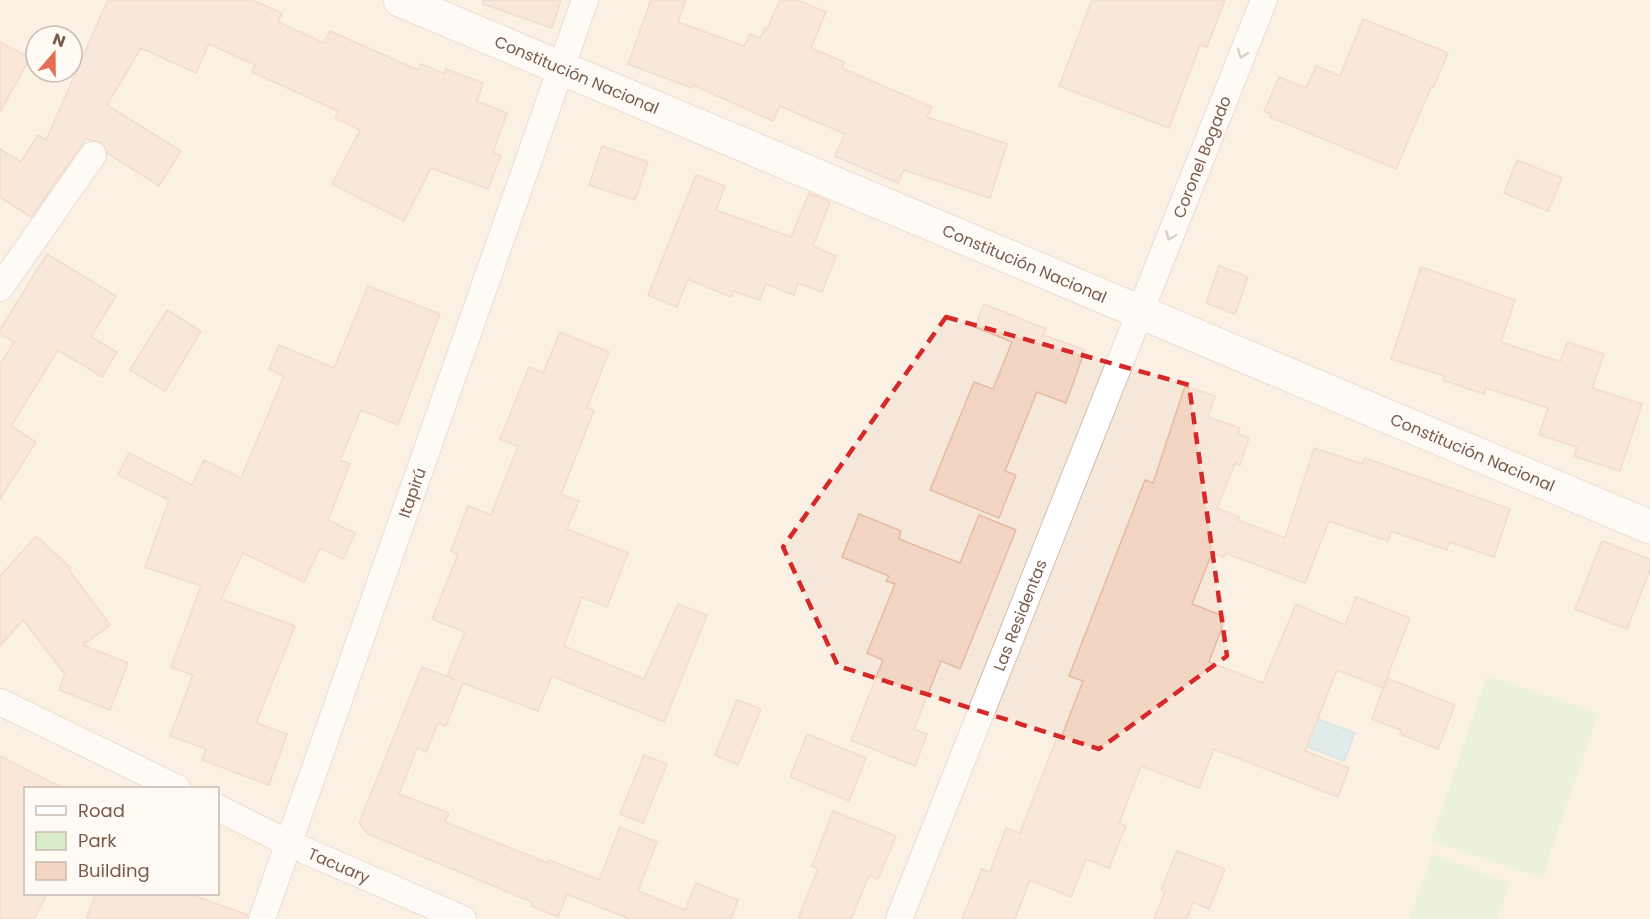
<svg xmlns="http://www.w3.org/2000/svg" width="1650" height="919" font-family="Poppins,sans-serif">
<rect width="100%" height="100%" fill="#fdf6ec"/>
<!-- residential -->
<path fill="#f5e8da" fill-rule="evenodd" d="M0 0H1650V919H0ZM36 36H72V72H36ZM26 788H218V894H26Z"/>
<!-- green -->
<g fill="#d8ecc9">
<polygon points="1487,676 1598,713 1542,878 1431,841"/>
<polygon points="1433,854 1510,883 1497,919 1409,919"/>
</g>
<!-- water -->
<polygon fill="#bfe3e8" stroke="#a5d3da" stroke-width="1.5" points="1301,713 1355,733 1344,761 1296,742"/>
<!-- building -->
<g fill="#f3d5c3" stroke="#e6bba3" stroke-width="1.5">
<polygon points="108,0 252,0 282,13 278,22 324,43 330,31 418,70 421,64 445,74 446,69 483,83 477,101 507,113 493,153 501,156 488,189 431,168 404,221 332,184 360,130 335,118 338,111 252,72 255,65 209,44 196,73 141,48 107,105 181,151 159,186 107,153 101,142 86,139 31,217 0,197 0,149 21,162 38,135 46,140"/>
<polygon points="483,0 561,0 552,28 483,4"/>
<polygon points="651,0 686,0 678,22 744,46 750,34 760,38 765,28 767,29 780,0 797,0 826,12 811,48 844,62 842,68 932,107 927,117 1007,144 990,198 904,170 898,183 835,156 845,134 780,106 773,121 693,85 692,88 628,64"/>
<polygon points="1092,0 1225,0 1207,47 1200,45 1169,128 1059,86"/>
<polygon points="1363,19 1448,53 1433,88 1431,87 1396,169 1270,117 1271,114 1264,111 1279,77 1306,88 1316,66 1340,76"/>
<polygon points="0,42 30,58 0,112"/>
<polygon points="602,146 648,162 635,200 589,185"/>
<polygon points="1517,160 1562,178 1548,211 1504,193"/>
<polygon points="696,175 725,186 716,210 791,237 809,193 830,202 813,246 836,256 822,292 798,283 794,295 766,284 760,300 733,291 731,297 688,279 677,307 648,295"/>
<polygon points="47,254 116,296 91,337 117,352 102,377 58,350 11,426 36,442 0,499 0,364 14,342 0,334 0,330"/>
<polygon points="1219,266 1248,277 1235,314 1206,303"/>
<polygon points="1421,267 1515,300 1501,342 1560,362 1567,342 1604,354 1592,388 1642,404 1620,471 1574,456 1577,447 1539,435 1548,408 1486,388 1484,394 1443,380 1445,376 1391,359"/>
<polygon points="368,286 440,314 398,425 361,410 340,460 350,464 328,520 355,533 343,559 320,548 304,582 243,553 221,599 295,626 256,723 287,734 269,785 202,760 206,749 170,736 193,675 171,667 201,586 145,567 169,500 118,475 129,453 192,485 204,460 241,478 284,376 269,369 279,345 334,368"/>
<polygon points="984,304 1046,329 1043,335 1085,350 1066,403 1037,392 1005,471 1016,475 999,518 930,490 974,382 993,389 1012,342 975,327"/>
<polygon points="167,310 201,331 165,391 130,370"/>
<polygon points="560,332 609,352 587,408 594,411 561,494 579,501 567,529 628,553 607,607 582,597 564,646 644,679 678,604 707,615 664,722 552,676 538,711 463,683 446,726 438,723 426,752 417,748 399,794 449,813 445,822 548,863 549,860 599,880 620,827 657,842 638,891 685,910 696,883 738,900 731,919 630,919 567,894 558,917 531,906 532,902 368,834 359,823 422,667 456,680 447,676 465,632 432,619 458,554 451,551 468,506 491,515 518,446 500,439 529,367 543,373"/>
<polygon points="1185,386 1215,396 1208,417 1240,428 1238,434 1249,438 1240,465 1235,463 1217,508 1239,517 1238,520 1285,538 1314,448 1362,464 1365,458 1510,509 1494,557 1449,542 1447,550 1391,531 1388,541 1329,521 1305,583 1225,553 1224,557 1212,553 1192,604 1226,617 1209,662 1263,683 1296,604 1345,625 1356,597 1410,618 1383,688 1337,670 1305,751 1349,768 1338,797 1214,749 1199,788 1141,766 1119,823 1126,826 1109,868 1086,859 1071,897 1030,880 1015,919 962,919 982,869 990,872 1006,828 1020,833 1056,740 1060,741 1083,681 1069,676 1145,480 1153,483"/>
<polygon points="859,514 901,531 899,539 960,563 979,515 1016,530 960,669 941,661 914,729 927,734 915,766 851,740 883,660 867,653 895,584 886,581 889,576 842,557"/>
<polygon points="36,536 71,568 69,570 110,625 83,645 128,663 110,710 59,690 65,674 23,620 0,646 0,576"/>
<polygon points="1602,541 1650,559 1650,570 1627,629 1575,609"/>
<polygon points="1387,678 1455,705 1438,749 1400,734 1401,730 1372,719"/>
<polygon points="737,700 761,709 738,765 715,755"/>
<polygon points="807,734 866,758 849,801 790,777"/>
<polygon points="644,755 667,764 643,823 620,814"/>
<polygon points="0,756 65,789 26,789 26,894 47,894 34,919 0,919"/>
<polygon points="833,811 896,836 878,879 869,875 851,919 798,919 818,869 812,866"/>
<polygon points="1177,851 1225,869 1209,909 1193,902 1187,919 1154,919 1165,892 1161,890"/>
<polygon points="96,894 189,894 248,915 247,919 86,919"/>
</g>
<g fill="none" stroke-linecap="round" stroke-linejoin="round">
<!-- street casing -->
<g stroke="#d1beb0" stroke-width="28">
<g id="street">
<polyline points="0,288 93,155"/>
<polyline points="0,702 177,788"/>
<path id="s1" d="M218 808 290 844 463 919"/>
<path id="s2" d="M262 919 585 0"/>
<path id="s3" d="M899 919 1264 0"/>
</g>
</g>
<!-- secondary casing -->
<g stroke="#d6c0b0" stroke-width="35">
<g id="secondary">
<path id="s4" d="M400 0 1650 527"/>
</g>
</g>
<!-- street -->
<use href="#street" stroke="#fff" stroke-width="26"/>
<!-- secondary -->
<use href="#secondary" stroke="#fff" stroke-width="33"/>
</g>
<!-- one-way arrows -->
<defs><path id="oneway-chevron" d="M-2-3.5L2.5 0L-2 3.5" fill="none" stroke-width="1.6" stroke-linecap="round" stroke-linejoin="round" transform="scale(1.5)"/></defs>
<g stroke="#af9d94">
<use href="#oneway-chevron" transform="translate(1242 54) rotate(112)"/>
<use href="#oneway-chevron" transform="translate(1170 236) rotate(112)"/>
</g>
<!-- marked area -->
<path d="M0 0H1650V919H0ZM946 317 1189 385 1227 656 1099 749 838 666 783 547Z" fill="#fdf6ec" fill-opacity=".55" fill-rule="evenodd"/>
<path fill="none" stroke="#d62828" stroke-width="4.5" stroke-dasharray="12 8" stroke-linejoin="round" d="M946 317 1189 385 1227 656 1099 749 838 666 783 547Z"/>
<g text-anchor="middle" dominant-baseline="central" stroke-width="4.5" stroke-linejoin="round" paint-order="stroke">
<!-- street labels -->
<g font-size="16" fill="#7a5c4d" stroke="#fffaf3">
<text stroke="none"><textPath href="#s4" startOffset="192">Constitución Nacional</textPath></text>
<text stroke="none"><textPath href="#s3" startOffset="820">Coronel Bogado</textPath></text>
<text stroke="none"><textPath href="#s4" startOffset="678">Constitución Nacional</textPath></text>
<text stroke="none"><textPath href="#s4" startOffset="1164">Constitución Nacional</textPath></text>
<text stroke="none"><textPath href="#s2" startOffset="452">Itapirú</textPath></text>
<text stroke="none"><textPath href="#s3" startOffset="327">Las Residentas</textPath></text>
<text stroke="none"><textPath href="#s1" startOffset="134">Tacuary</textPath></text>
</g>
</g>
<!-- legend -->
<rect x="24" y="787" width="195" height="108" fill="#fffaf3" stroke="#cabbb1" stroke-width="1.5"/>
<rect x="36" y="806" width="30" height="9" fill="#ffffff" stroke="#cabbb1" stroke-width="1.5"/>
<text x="78" y="817" font-size="18" fill="#7a5c4d">Road</text>
<rect x="36" y="832" width="30" height="18" fill="#d8ecc9" stroke="#cabbb1" stroke-width="1.5"/>
<text x="78" y="847" font-size="18" fill="#7a5c4d">Park</text>
<rect x="36" y="862" width="30" height="18" fill="#f3d5c3" stroke="#cabbb1" stroke-width="1.5"/>
<text x="78" y="877" font-size="18" fill="#7a5c4d">Building</text>
<!-- north arrow -->
<g transform="translate(54 54) rotate(20)"><circle r="28" fill="#fffaf3" stroke="#cabbb1" stroke-width="1.5"/>
<path d="M0-4.5L10 22L0 15L-10 22Z" fill="#e76f51"/>
<text y="-9" font-size="16" font-weight="bold" text-anchor="middle" fill="#7a5c4d">N</text>
</g>
</svg>
